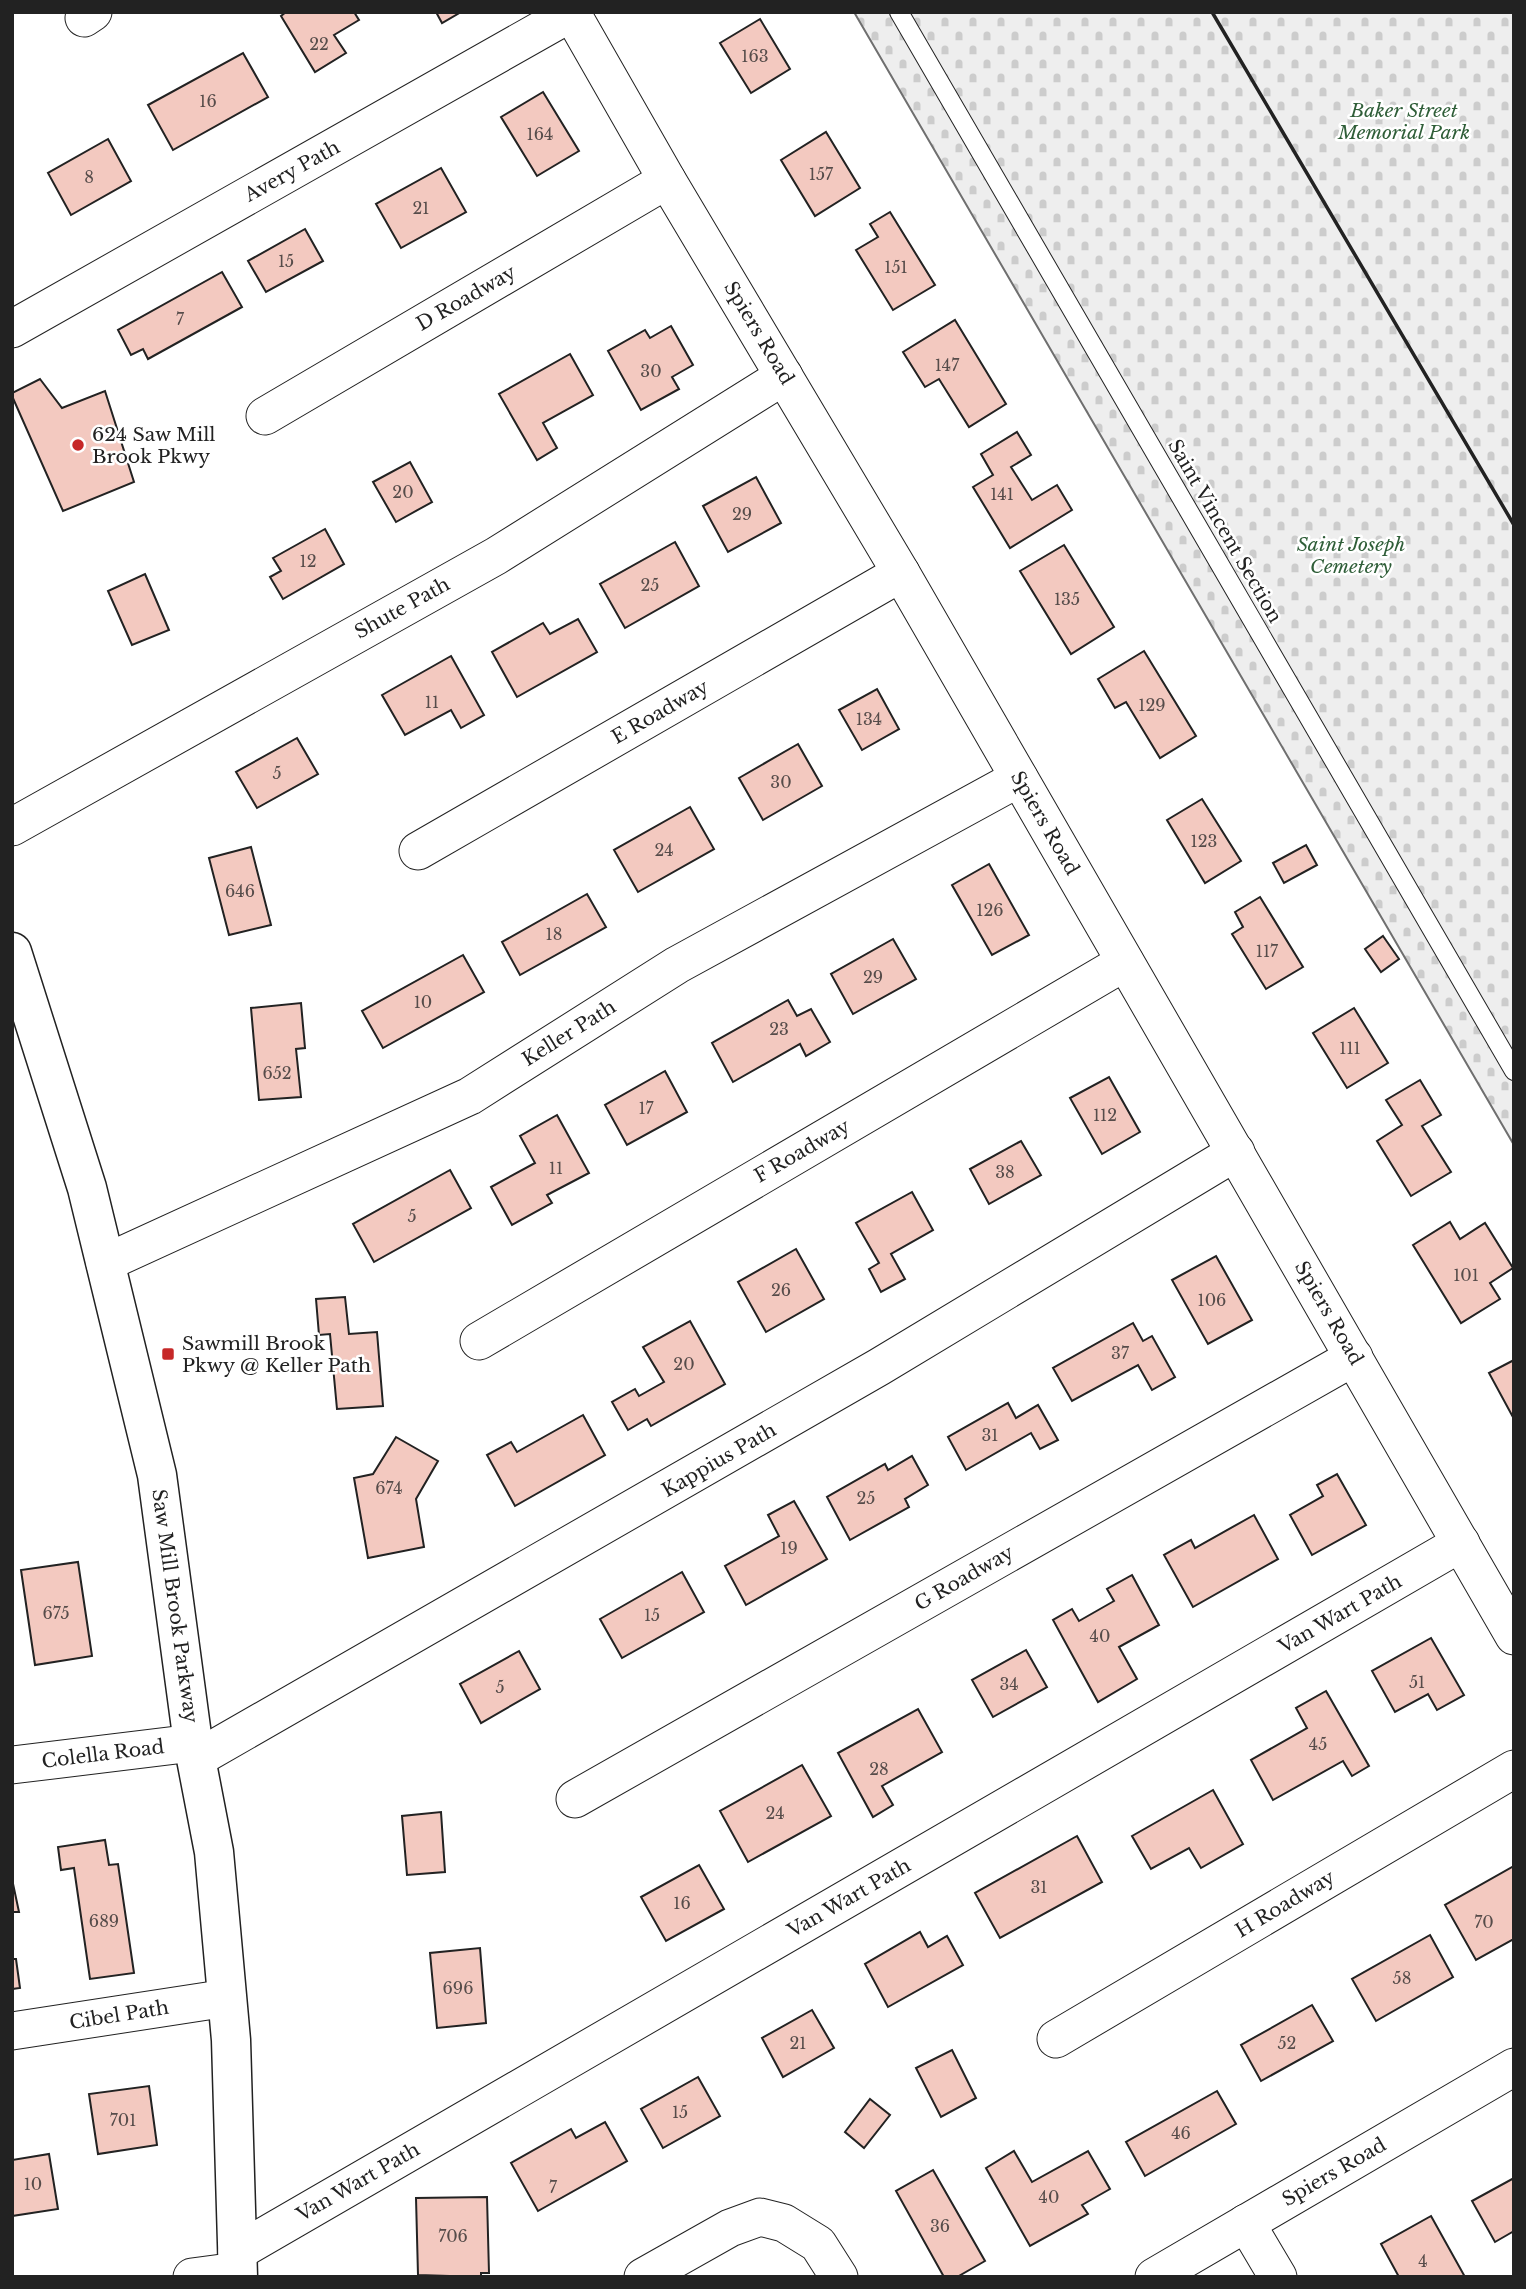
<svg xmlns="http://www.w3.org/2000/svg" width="1526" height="2289" font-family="'Libre Baskerville',serif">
<defs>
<pattern id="cemetery-stones" width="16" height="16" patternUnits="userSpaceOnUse" patternTransform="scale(1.75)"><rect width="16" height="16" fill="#eee"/><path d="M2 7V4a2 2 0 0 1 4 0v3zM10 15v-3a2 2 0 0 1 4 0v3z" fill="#ccc"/></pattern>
</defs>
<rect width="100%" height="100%" fill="#fff"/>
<!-- cemetery -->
<polygon fill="url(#cemetery-stones)" stroke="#6f6f6f" stroke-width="2" points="854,12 1514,12 1514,1145"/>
<!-- building -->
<g fill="#f3c9c0" stroke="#222" stroke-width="2">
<polygon points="286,12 354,12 359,20 334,35 346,53 315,72 281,16"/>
<polygon points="436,12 461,12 442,23"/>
<polygon points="760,19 790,69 751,93 720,43"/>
<polygon points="243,53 268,97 173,150 148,105"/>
<polygon points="543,92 579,151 537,176 501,117"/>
<polygon points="826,132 860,188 815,216 781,160"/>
<polygon points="108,139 131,181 71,215 48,173"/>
<polygon points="441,168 466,212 401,248 376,204"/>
<polygon points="890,212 935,285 893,310 856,250 878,237 870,224"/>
<polygon points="305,229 323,261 266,292 248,261"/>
<polygon points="222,272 242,307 148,359 143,349 131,355 118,330"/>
<polygon points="955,320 1006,404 969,427 939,379 925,387 903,352"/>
<polygon points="671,326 693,365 672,377 679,389 641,410 608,351 645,330 650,338"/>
<polygon points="570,354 593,395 543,423 557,448 537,460 499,394"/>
<polygon points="40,379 62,408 105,391 134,482 63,511 12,396 12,393"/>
<polygon points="1017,432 1031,455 1011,467 1032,500 1057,485 1072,510 1010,548 973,487 993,475 981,454"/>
<polygon points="410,462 432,502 396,522 373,482"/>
<polygon points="756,477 781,523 728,552 703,506"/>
<polygon points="325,529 344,564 283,599 270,577 281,571 273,558"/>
<polygon points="675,542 699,586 625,628 600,584"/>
<polygon points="1064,545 1114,627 1071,654 1020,571"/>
<polygon points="145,574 169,630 132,645 108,591"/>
<polygon points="578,619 597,652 517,697 492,652 543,623 550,634"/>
<polygon points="1144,651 1196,736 1160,758 1126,702 1115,708 1098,679"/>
<polygon points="451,656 484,715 461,728 451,710 405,735 382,695"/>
<polygon points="877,689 899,729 862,750 839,710"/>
<polygon points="297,738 318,774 257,808 236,772"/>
<polygon points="798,744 822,786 763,820 739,778"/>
<polygon points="1202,799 1241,861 1205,883 1167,820"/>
<polygon points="690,807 714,849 638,892 614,850"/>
<polygon points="1306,845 1317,865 1284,883 1273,863"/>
<polygon points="251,847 271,925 229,935 209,858"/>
<polygon points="989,864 1029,935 992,955 952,885"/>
<polygon points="587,894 606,927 520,975 502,942"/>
<polygon points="1260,897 1303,967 1266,989 1232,934 1243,927 1235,912"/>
<polygon points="1383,936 1399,959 1381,972 1365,949"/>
<polygon points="893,939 916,979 853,1014 831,974"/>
<polygon points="463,955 484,992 383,1048 362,1011"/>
<polygon points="788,1000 797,1016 811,1009 830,1042 806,1056 800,1044 733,1082 712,1043"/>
<polygon points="301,1003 305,1048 296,1049 301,1097 259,1100 251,1008"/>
<polygon points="1354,1008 1388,1063 1347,1088 1313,1033"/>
<polygon points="665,1071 687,1112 627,1145 605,1105"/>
<polygon points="1109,1077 1140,1132 1102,1154 1070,1098"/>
<polygon points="1420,1080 1441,1115 1422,1126 1451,1172 1411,1196 1377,1141 1402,1125 1386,1100"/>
<polygon points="557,1115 589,1173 547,1195 552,1203 512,1225 491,1187 535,1163 520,1136"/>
<polygon points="1021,1141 1041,1175 989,1204 970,1169"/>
<polygon points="450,1170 471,1208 374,1262 353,1224"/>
<polygon points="912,1192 933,1230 891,1254 905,1279 881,1292 869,1269 879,1263 856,1223"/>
<polygon points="1450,1222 1460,1239 1485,1223 1513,1268 1490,1283 1500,1299 1461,1323 1413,1245"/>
<polygon points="796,1249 824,1299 766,1332 738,1282"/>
<polygon points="1216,1256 1252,1320 1208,1344 1172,1280"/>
<polygon points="345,1297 349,1334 377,1332 383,1406 337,1409 330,1334 319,1335 316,1299"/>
<polygon points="690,1321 725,1384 651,1426 647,1419 628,1430 612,1402 635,1389 639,1396 664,1382 643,1347"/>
<polygon points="1133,1323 1143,1341 1152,1336 1175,1377 1152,1390 1138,1365 1072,1401 1053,1368"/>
<polygon points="1514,1360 1514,1419 1489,1373"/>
<polygon points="1008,1403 1016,1418 1038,1405 1058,1440 1040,1449 1031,1433 966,1470 948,1437"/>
<polygon points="583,1415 605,1455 515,1506 487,1455 511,1442 517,1452"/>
<polygon points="396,1437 438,1461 416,1499 424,1547 368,1558 354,1478 373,1474"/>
<polygon points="912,1456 928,1485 905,1499 909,1507 850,1540 827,1497 885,1464 888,1470"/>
<polygon points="1337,1474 1366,1525 1312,1555 1290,1515 1323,1496 1317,1485"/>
<polygon points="794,1501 827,1559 746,1605 725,1566 779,1536 768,1515"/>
<polygon points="1254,1515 1278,1559 1193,1607 1164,1555 1191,1540 1195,1548"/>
<polygon points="78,1562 92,1656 35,1665 21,1570"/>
<polygon points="682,1572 704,1612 622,1658 600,1619"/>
<polygon points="1132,1575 1159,1625 1119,1647 1137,1679 1098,1702 1053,1620 1072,1609 1079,1621 1114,1601 1107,1589"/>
<polygon points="1431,1638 1464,1695 1437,1710 1428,1694 1395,1712 1372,1671"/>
<polygon points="1026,1650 1047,1687 993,1717 972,1680"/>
<polygon points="519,1651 540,1689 481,1723 460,1684"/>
<polygon points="1326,1691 1369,1766 1352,1776 1343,1761 1273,1800 1251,1760 1307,1728 1296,1708"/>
<polygon points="918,1709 942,1752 882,1786 893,1805 873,1817 838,1753"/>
<polygon points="802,1765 831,1816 748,1862 720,1811"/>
<polygon points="1213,1790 1243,1844 1201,1868 1189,1848 1151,1869 1132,1836"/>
<polygon points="441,1812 445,1872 407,1875 402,1816"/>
<polygon points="1077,1836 1102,1882 1000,1938 975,1893"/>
<polygon points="105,1840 109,1865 118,1864 134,1973 90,1979 74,1868 61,1870 58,1847"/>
<polygon points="699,1865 724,1909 666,1941 641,1897"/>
<polygon points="1514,1866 1514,1939 1476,1960 1445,1905"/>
<polygon points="12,1879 19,1912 12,1912"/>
<polygon points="920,1932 928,1947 947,1936 963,1965 888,2007 865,1964"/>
<polygon points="1430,1935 1453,1977 1376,2021 1352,1979"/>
<polygon points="480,1948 486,2023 437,2028 430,1953"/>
<polygon points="12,1959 16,1959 20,1988 12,1989"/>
<polygon points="1312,2005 1333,2041 1261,2081 1241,2045"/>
<polygon points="812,2010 834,2048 783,2077 762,2038"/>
<polygon points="952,2050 976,2098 941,2117 916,2068"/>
<polygon points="698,2077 720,2116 663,2148 641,2109"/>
<polygon points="149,2086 157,2145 98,2154 89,2094"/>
<polygon points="1217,2091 1236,2124 1145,2176 1126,2142"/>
<polygon points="870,2099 890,2115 864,2148 845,2132"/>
<polygon points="605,2122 627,2161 538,2211 511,2163 571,2129 576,2138"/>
<polygon points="1014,2151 1032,2182 1088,2151 1110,2189 1082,2205 1088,2214 1030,2246 986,2168"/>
<polygon points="49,2154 58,2209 12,2216 12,2160"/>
<polygon points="933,2170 985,2261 957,2277 944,2277 896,2191"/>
<polygon points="1514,2178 1514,2231 1495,2242 1472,2201"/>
<polygon points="487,2197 489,2273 481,2273 481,2277 418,2275 416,2198"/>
<polygon points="1431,2216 1465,2277 1399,2277 1381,2244"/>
</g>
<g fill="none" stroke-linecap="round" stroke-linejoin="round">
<!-- lane casing -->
<g stroke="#222" stroke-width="20">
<polyline id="lane" points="899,12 1514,1071"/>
</g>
<!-- street casing -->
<g stroke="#222" stroke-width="39">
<g id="street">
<polyline points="571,12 667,180 901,573 1514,1636"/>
<polyline points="84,18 93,12"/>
<polyline points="12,329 571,13"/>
<polyline points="265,416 667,180"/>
<polyline points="12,827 496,556 784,376"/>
<polyline points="418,851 901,573"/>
<polyline points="105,1263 470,1096 677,965 1019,778"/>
<polyline points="479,1341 1125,962"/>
<polyline points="196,1759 879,1367 1236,1152"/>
<polyline points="12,1765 193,1743"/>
<polyline points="575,1799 1354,1357"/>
<polyline points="12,2031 227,1998"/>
<polyline points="1056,2039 1514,1769"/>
<polyline points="1246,2223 1278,2277"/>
<polyline points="237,2252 1461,1543"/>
<polyline points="192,2277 237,2271"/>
<polyline points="643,2277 730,2228 760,2217 784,2223 818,2244 839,2277"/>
<polyline points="1154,2277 1514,2067"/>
</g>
</g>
<!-- secondary casing -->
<g stroke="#222" stroke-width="41">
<polyline id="secondary" points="12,952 87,1188 157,1475 193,1743 214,1852 231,2040 238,2277"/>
</g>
<!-- lane -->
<use href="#lane" stroke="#fff" stroke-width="18"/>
<!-- street -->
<use href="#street" stroke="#fff" stroke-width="37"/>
<!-- secondary -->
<use href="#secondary" stroke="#fff" stroke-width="38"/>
<!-- wall -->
<polyline stroke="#222" stroke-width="3.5" points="1212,12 1514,525"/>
</g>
<!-- markers -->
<g fill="#c62828" stroke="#fff" stroke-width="2.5">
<circle cx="78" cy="445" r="7"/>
<rect x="161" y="1347" width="14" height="14" rx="3.5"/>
</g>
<g text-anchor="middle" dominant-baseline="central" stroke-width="5" stroke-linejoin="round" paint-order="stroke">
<!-- number labels -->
<g font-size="16" fill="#564c4a">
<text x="319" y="44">22</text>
<text x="755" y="56">163</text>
<text x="208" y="101">16</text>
<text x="540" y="134">164</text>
<text x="821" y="174">157</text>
<text x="89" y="177">8</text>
<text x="421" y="208">21</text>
<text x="286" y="261">15</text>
<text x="896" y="267">151</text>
<text x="180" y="319">7</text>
<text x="947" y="365">147</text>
<text x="651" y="371">30</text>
<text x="403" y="492">20</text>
<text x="1002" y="494">141</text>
<text x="742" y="514">29</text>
<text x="308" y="561">12</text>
<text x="650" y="585">25</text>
<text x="1067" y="599">135</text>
<text x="432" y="702">11</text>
<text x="1152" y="705">129</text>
<text x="869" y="719">134</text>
<text x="277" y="773">5</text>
<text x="781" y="782">30</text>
<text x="1204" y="841">123</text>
<text x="664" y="850">24</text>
<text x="240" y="891">646</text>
<text x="990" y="910">126</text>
<text x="554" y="934">18</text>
<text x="1267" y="951">117</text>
<text x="873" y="977">29</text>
<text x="423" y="1002">10</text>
<text x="779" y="1029">23</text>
<text x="1350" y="1048">111</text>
<text x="277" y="1073">652</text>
<text x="646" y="1108">17</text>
<text x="1105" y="1115">112</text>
<text x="556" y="1168">11</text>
<text x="1005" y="1172">38</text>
<text x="412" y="1216">5</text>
<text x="1466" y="1275">101</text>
<text x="781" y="1290">26</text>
<text x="1212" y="1300">106</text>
<text x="1120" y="1353">37</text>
<text x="684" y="1364">20</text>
<text x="990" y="1435">31</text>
<text x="389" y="1488">674</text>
<text x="866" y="1498">25</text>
<text x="789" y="1548">19</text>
<text x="56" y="1613">675</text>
<text x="652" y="1615">15</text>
<text x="1100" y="1636">40</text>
<text x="1417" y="1682">51</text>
<text x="1009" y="1684">34</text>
<text x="500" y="1687">5</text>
<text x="1318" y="1744">45</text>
<text x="879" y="1769">28</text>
<text x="775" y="1813">24</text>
<text x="1039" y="1887">31</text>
<text x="682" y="1903">16</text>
<text x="104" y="1921">689</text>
<text x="1484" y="1922">70</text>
<text x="1402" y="1978">58</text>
<text x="458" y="1988">696</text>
<text x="798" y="2043">21</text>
<text x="1287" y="2043">52</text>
<text x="680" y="2112">15</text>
<text x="123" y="2120">701</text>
<text x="1181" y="2133">46</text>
<text x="33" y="2184">10</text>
<text x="553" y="2187">7</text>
<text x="1049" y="2197">40</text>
<text x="940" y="2226">36</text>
<text x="453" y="2236">706</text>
<text x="1423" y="2261">4</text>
</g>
<!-- park labels -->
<g font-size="19" font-style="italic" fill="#2f5e38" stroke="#fff">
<text x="1404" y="110">Baker Street<tspan x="1404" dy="22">Memorial Park</tspan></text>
<text x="1351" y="544">Saint Joseph<tspan x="1351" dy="22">Cemetery</tspan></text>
</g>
<!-- street labels -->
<g font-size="19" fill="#222" stroke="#fff">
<text transform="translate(292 171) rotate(-29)">Avery Path</text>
<text transform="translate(466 298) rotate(-30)">D Roadway</text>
<text transform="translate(759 333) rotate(59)">Spiers Road</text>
<text transform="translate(1225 531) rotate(60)">Saint Vincent Section</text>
<text transform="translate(402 608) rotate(-29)">Shute Path</text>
<text transform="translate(660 712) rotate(-30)">E Roadway</text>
<text transform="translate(1045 823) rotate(60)">Spiers Road</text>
<text transform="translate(569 1033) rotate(-32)">Keller Path</text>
<text transform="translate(802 1151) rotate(-30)">F Roadway</text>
<text transform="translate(1329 1313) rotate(60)">Spiers Road</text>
<text transform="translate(719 1460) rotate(-30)">Kappius Path</text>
<text transform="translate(964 1578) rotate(-30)">G Roadway</text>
<text transform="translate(175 1606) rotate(82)">Saw Mill Brook Parkway</text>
<text transform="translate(1340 1614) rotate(-30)">Van Wart Path</text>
<text transform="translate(103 1754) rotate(-7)">Colella Road</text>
<text transform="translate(849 1898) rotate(-30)">Van Wart Path</text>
<text transform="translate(1285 1904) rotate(-31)">H Roadway</text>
<text transform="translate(119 2015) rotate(-9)">Cibel Path</text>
<text transform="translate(1334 2172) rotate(-30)">Spiers Road</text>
<text transform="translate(358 2182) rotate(-30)">Van Wart Path</text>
</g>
<!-- poi labels -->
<g font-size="19" fill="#222" stroke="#fff" text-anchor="start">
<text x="92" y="434">624 Saw Mill<tspan x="92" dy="22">Brook Pkwy</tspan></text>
<text x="182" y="1343">Sawmill Brook<tspan x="182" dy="22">Pkwy @ Keller Path</tspan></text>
</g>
</g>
<!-- border -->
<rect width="1526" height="2289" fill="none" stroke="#222222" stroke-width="28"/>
</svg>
